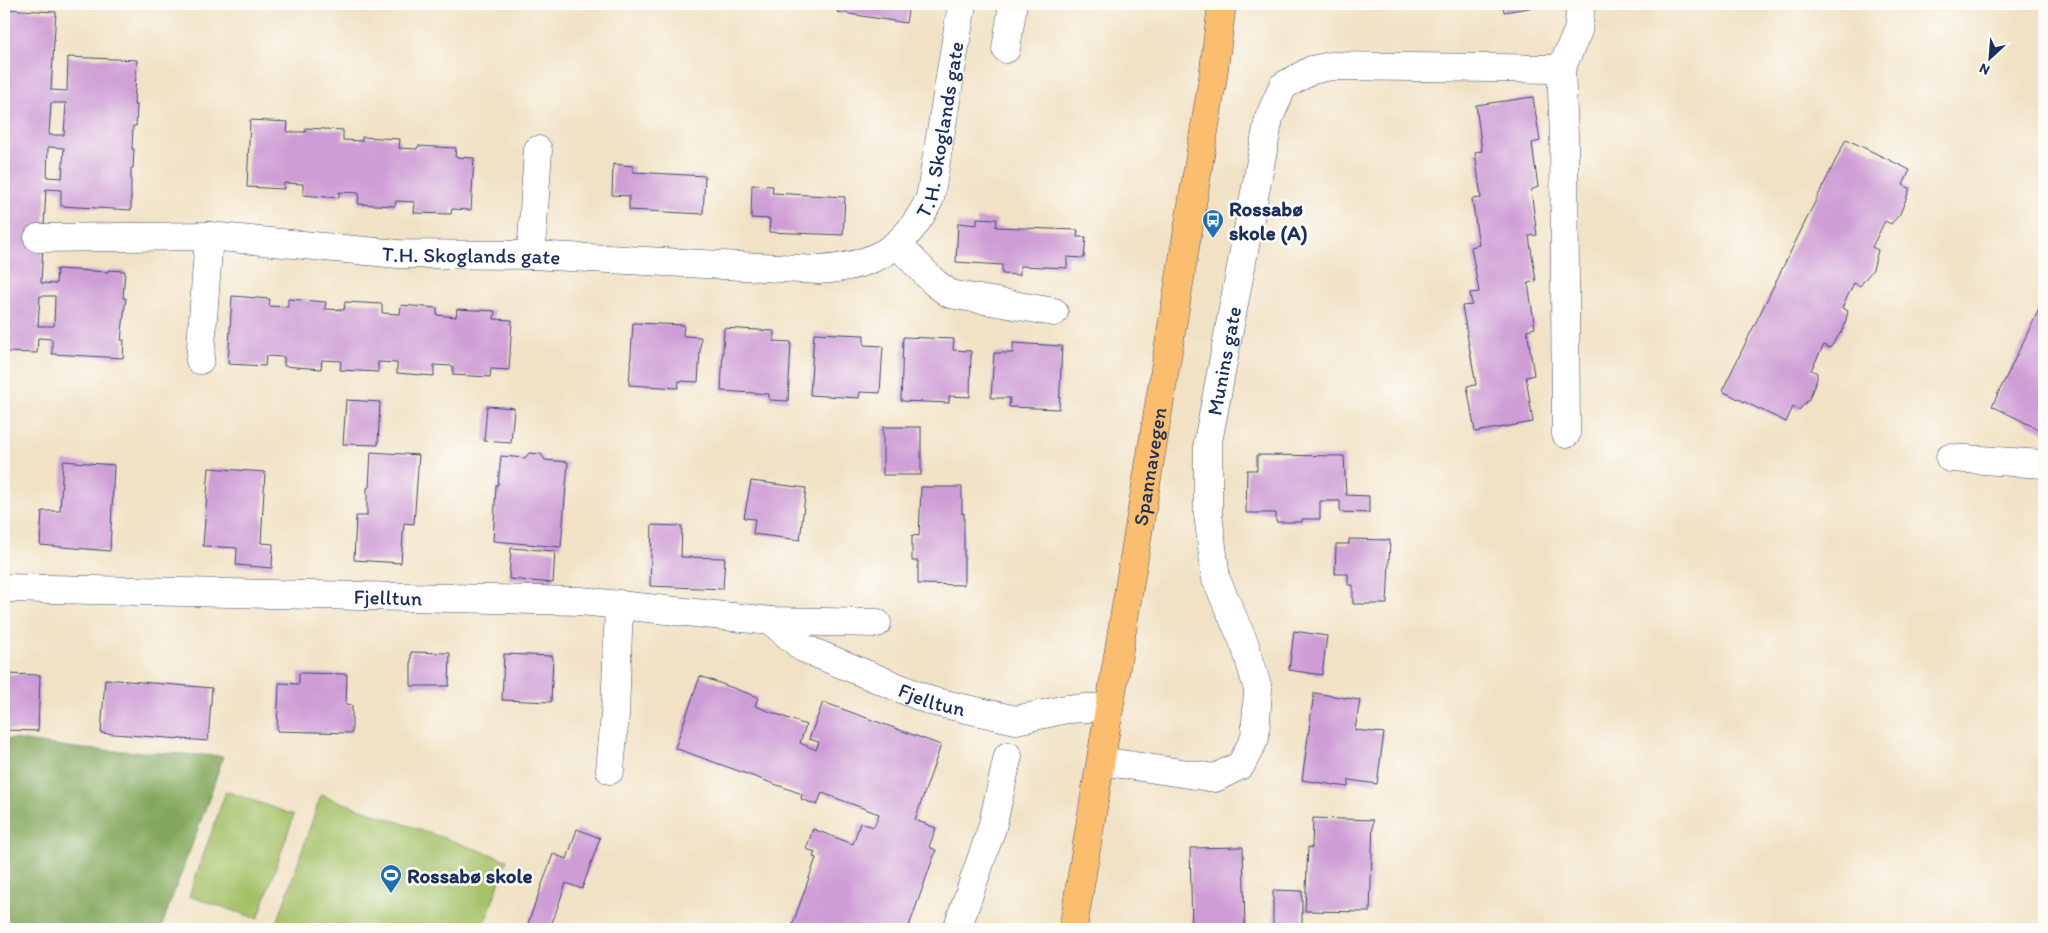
<svg xmlns="http://www.w3.org/2000/svg" width="2048" height="933" font-family="Itim,sans-serif">
<rect width="100%" height="100%" fill="#fdfcf7"/>
<filter id="ink" filterUnits="userSpaceOnUse"><feTurbulence type="fractalNoise" baseFrequency=".02" numOctaves="2"/><feDisplacementMap in="SourceGraphic" scale="10" xChannelSelector="R" yChannelSelector="G"/><feConvolveMatrix kernelMatrix="1 2 1 2 8 2 1 2 1" color-interpolation-filters="sRGB"/></filter>
<filter id="wash" filterUnits="userSpaceOnUse"><feTurbulence type="fractalNoise" baseFrequency=".0096" numOctaves="4" result="noise"/><feDisplacementMap in="SourceGraphic" scale="20" xChannelSelector="R" yChannelSelector="G"/><feGaussianBlur stdDeviation="1.12" result="paint"/><feColorMatrix in="noise" values="0 0 0 0 0 0 0 0 0 0 0 0 0 0 0 0 0 1.4 0 .05"/><feComposite in="paint" operator="in"/></filter>
<g filter="url(#wash)">
<rect width="100%" height="100%" fill="#f1e2c5"/>
<!-- green -->
<g fill="#a4c168" stroke="#607863">
<polygon points="226,791 294,815 258,919 189,896"/>
<polygon points="321,795 507,860 483,929 275,929"/>
</g>
<!-- forest -->
<path fill="#83a75c" stroke="#4f6b5d" d="M4 738 83 749 223 756C205 815 181 871 161 929H4Z"/>
<g id="blocks">
<!-- building -->
<g fill="#ce9dd5" fill-rule="evenodd">
<polygon points="839,4 909,4 906,23 837,12"/>
<polygon points="1503,4 1547,4 1547,5 1504,12"/>
<path d="M4 9 56 12 51 90 67 91 68 57 137 60 134 105H137L136 126H133L132 149H134L133 168H131V210L61 206V190L46 189 41 283 56 284 57 269 108 272V270L125 271 123 298H126L121 340H124L123 358 52 354V339L38 338 37 353 4 352ZM51 103H66L64 135H49ZM48 147 64 148 62 178 47 177ZM40 296H55L54 326H38Z"/>
<polygon points="1533,97 1540,141 1532,143 1538,187 1531,190 1537,235 1529,236 1536,281 1528,283 1535,328 1527,330 1534,375 1526,377 1533,422 1475,432 1467,386 1476,385 1462,306 1472,305 1470,293 1479,292 1471,247 1479,245 1472,199 1481,198 1475,152 1482,151 1476,105"/>
<polygon points="250,120 288,122 287,132 306,132 306,128 343,130 343,140 362,141 362,137 400,139 399,148 417,149 418,146 456,148 455,157 474,158 471,210 452,209 451,214 414,213 415,202 396,201 395,206 358,204 359,193 339,192 339,198 303,195 303,184 284,183 284,189 247,187"/>
<polygon points="1846,139 1910,170 1903,185 1909,188 1909,191 1900,214 1891,224 1885,221 1872,247 1878,250 1873,269 1860,286 1854,283 1842,308 1848,311 1844,328 1830,348 1824,345 1811,370 1817,373 1817,379 1809,399 1799,410 1793,407 1786,422 1722,391"/>
<polygon points="613,164 633,166 633,172 705,176 703,214 629,210 629,196 612,195"/>
<polygon points="752,185 773,186 772,193 845,197 843,235 769,232 770,219 751,218"/>
<polygon points="977,218 997,219 996,227 1078,230 1077,237 1086,237 1084,258 1067,257 1067,268 1020,266 1020,275 1002,274 1002,265 956,262 958,223 977,225"/>
<polygon points="232,296 270,299 269,306 288,307 288,299 326,302 325,309 344,310 345,302 382,304 382,313 400,314 401,305 437,308 437,315 456,317 457,309 495,311 494,319 512,320 509,370 491,369 490,377 453,375 453,366 434,365 434,376 397,373 397,363 378,362 378,372 340,370 341,361 322,360 321,369 284,366 284,357 266,356 265,366 228,364"/>
<polygon points="2044,299 2044,432 1992,406"/>
<polygon points="633,323 684,325 683,336 701,337 698,382 679,381 678,388 629,385"/>
<polygon points="724,328 774,331 774,341 791,342 788,401 769,400 769,394 721,391"/>
<polygon points="814,333 864,335 864,345 883,346 880,393 860,392 859,398 810,395"/>
<polygon points="903,337 954,339 953,350 971,351 970,397 949,396 949,403 901,401"/>
<polygon points="1013,343 1062,346 1059,409 1009,407 1010,398 991,398 994,353 1013,353"/>
<polygon points="346,400 380,402 378,445 343,444"/>
<polygon points="487,406 514,408 511,443 484,441"/>
<rect x="883" y="427" width="38" height="48"/>
<polygon points="371,452 419,455 414,524 404,523 401,563 354,560 356,516 367,516 367,488 369,487"/>
<polygon points="529,453 541,454 545,460 568,462 561,547 493,541 496,485 498,485 501,456 525,458"/>
<polygon points="1257,455 1344,456 1346,495 1369,496 1369,513 1340,512 1340,501 1320,501 1320,519 1302,519 1302,522 1276,522 1276,513 1246,513 1247,470 1257,470"/>
<polygon points="63,461 114,465 110,551 40,545 42,511 60,511"/>
<polygon points="209,468 265,472 261,543 273,544 272,568 236,565 237,548 203,546"/>
<polygon points="751,481 806,488 800,540 753,534 755,519 744,518"/>
<polygon points="921,487 962,487 962,514 964,513 964,585 918,584 918,561 912,561 912,535 919,536"/>
<polygon points="652,525 682,526 681,557 725,558 723,589 650,586"/>
<polygon points="1349,539 1390,540 1387,604 1353,604 1353,585 1348,585 1348,574 1335,574 1336,544 1349,544"/>
<polygon points="511,548 555,551 553,583 509,579"/>
<polygon points="1294,631 1327,636 1322,675 1289,670"/>
<polygon points="411,652 450,653 449,686 411,686"/>
<polygon points="504,654 553,656 551,702 502,700"/>
<polygon points="299,673 347,674 346,704 352,705 352,733 277,731 279,683 299,684"/>
<polygon points="4,674 40,675 38,731 4,730"/>
<polygon points="700,676 758,697 755,706 806,725 800,743 816,750 819,742 809,739 823,702 941,745 915,820 936,828 929,847 936,850 908,929 791,929 816,858 813,857 815,852 806,849 813,829 853,844 860,823 874,827 879,814 822,793 817,805 801,799 802,794 675,748"/>
<polygon points="105,679 212,688 208,741 101,733"/>
<polygon points="1314,693 1360,700 1355,730 1384,733 1377,784 1349,780 1348,787 1302,780"/>
<polygon points="1313,818 1373,820 1370,912 1305,911 1308,847 1312,848"/>
<polygon points="577,829 600,838 582,889 566,883 550,929 526,929 553,854 567,859"/>
<polygon points="1243,847 1245,927 1192,928 1190,848"/>
<polygon points="1273,890 1302,891 1302,925 1273,924"/>
</g>
</g>
</g>
<g filter="url(#ink)">
<use href="#blocks" fill-opacity="0" stroke="#3b4a6d" stroke-width="1"/>
<g fill="none" stroke-linecap="round" stroke-linejoin="round">
<!-- minor casing -->
<g stroke="#3b4a6d" stroke-width="29">
<g id="minor">
<polyline points="1006,49 1013,4"/>
<path id="s1" d="M38 238 209 236 398 254 531 255 819 270C874 266 906 249 930 198L962 4"/>
<polyline points="898,245 935,283 950,294 1054,312"/>
<polyline points="531,255 538,150"/>
<polyline points="200,360 209,236"/>
<polyline points="1566,434 1564,135 1561,69 1578,31 1581,4"/>
<polyline points="1950,458 2044,464"/>
<path id="s2" d="M4 588 581 601 771 621 877 623"/>
<path id="s3" d="M771 621 803 648 931 701 1016 720 1067 709 1109 707"/>
<path id="s4" d="M1101 761 1215 778 1241 765 1255 738 1258 689 1245 645 1216 579 1208 514V442L1269 118 1283 86 1312 70 1331 66 1561 69"/>
<polyline points="610,770 615,715 619,604"/>
<polyline points="957,929 992,828 1008,756"/>
</g>
</g>
<!-- major casing -->
<g stroke="#3b4a6d" stroke-width="29">
<g id="major">
<path id="s5" d="M1073 929 1213 77 1222 4"/>
</g>
</g>
<!-- minor -->
<use href="#minor" stroke="#fff" stroke-width="28"/>
<!-- major -->
<use href="#major" stroke="#fbbd6e" stroke-width="28"/>
</g>
</g>
<!-- icons -->
<defs>
<g id="bus-pin" transform="scale(1.125)"><path d="M0 17L-7.5 6A9.5 9.5 0 1 1 7.5 6Z" fill="#1f6fb2" stroke="#fdfcf7"/><path d="M-5-6H5V4H4V6H2V4H-2V6H-4V4H-5ZM-3.5-4V0h7V-4ZM-3.5 1.2v1.5H-2V1.2ZM2 1.2v1.5H3.5V1.2Z" fill="#fff"/></g>
<g id="stadium-pin" transform="scale(1.125)"><path d="M0 17L-7.5 6A9.5 9.5 0 1 1 7.5 6Z" fill="#1f6fb2" stroke="#fdfcf7"/><path d="M0-5a6.5 5 0 1 0 0 10a6.5 5 0 1 0 0-10ZM-3.5-1.8h7v3.6h-7Z" fill="#fff"/></g>
</defs>
<g fill-rule="evenodd">
<use href="#bus-pin" x="1213" y="220"/>
<use href="#stadium-pin" x="391" y="875"/>
</g>
<g text-anchor="middle" dominant-baseline="central" stroke-width="5" stroke-linejoin="round" paint-order="stroke">
<!-- street labels -->
<g font-size="21" fill="#1b2f5e" stroke="#fdfcf7">
<text stroke="none"><textPath href="#s1" startOffset="992">T.H. Skoglands gate</textPath></text>
<text stroke="none"><textPath href="#s1" startOffset="434">T.H. Skoglands gate</textPath></text>
<text stroke="none"><textPath href="#s4" startOffset="562">Munins gate</textPath></text>
<text stroke="none"><textPath href="#s5" startOffset="469">Spannavegen</textPath></text>
<text stroke="none"><textPath href="#s2" startOffset="384">Fjelltun</textPath></text>
<text stroke="none"><textPath href="#s3" startOffset="181">Fjelltun</textPath></text>
</g>
<!-- poi labels -->
<g font-size="21" font-weight="bold" fill="#1b2f5e" stroke="#fdfcf7" text-anchor="start">
<text x="1229" y="208">Rossabø<tspan x="1229" dy="24">skole (A)</tspan></text>
<text x="407" y="875">Rossabø skole</text>
</g>
</g>
<!-- margin -->
<rect width="2048" height="933" fill="none" stroke="#fdfcf7" stroke-width="20"/>
<!-- north arrow -->
<g transform="translate(1990 58) rotate(206)" stroke="#fdfcf7" stroke-width="4" paint-order="stroke">
<path d="M0-4L9 19L0 12L-9 19Z" fill="#1b2f5e"/>
<text y="-8" font-size="14" font-weight="bold" text-anchor="middle" fill="#1b2f5e">N</text>
</g>
</svg>
